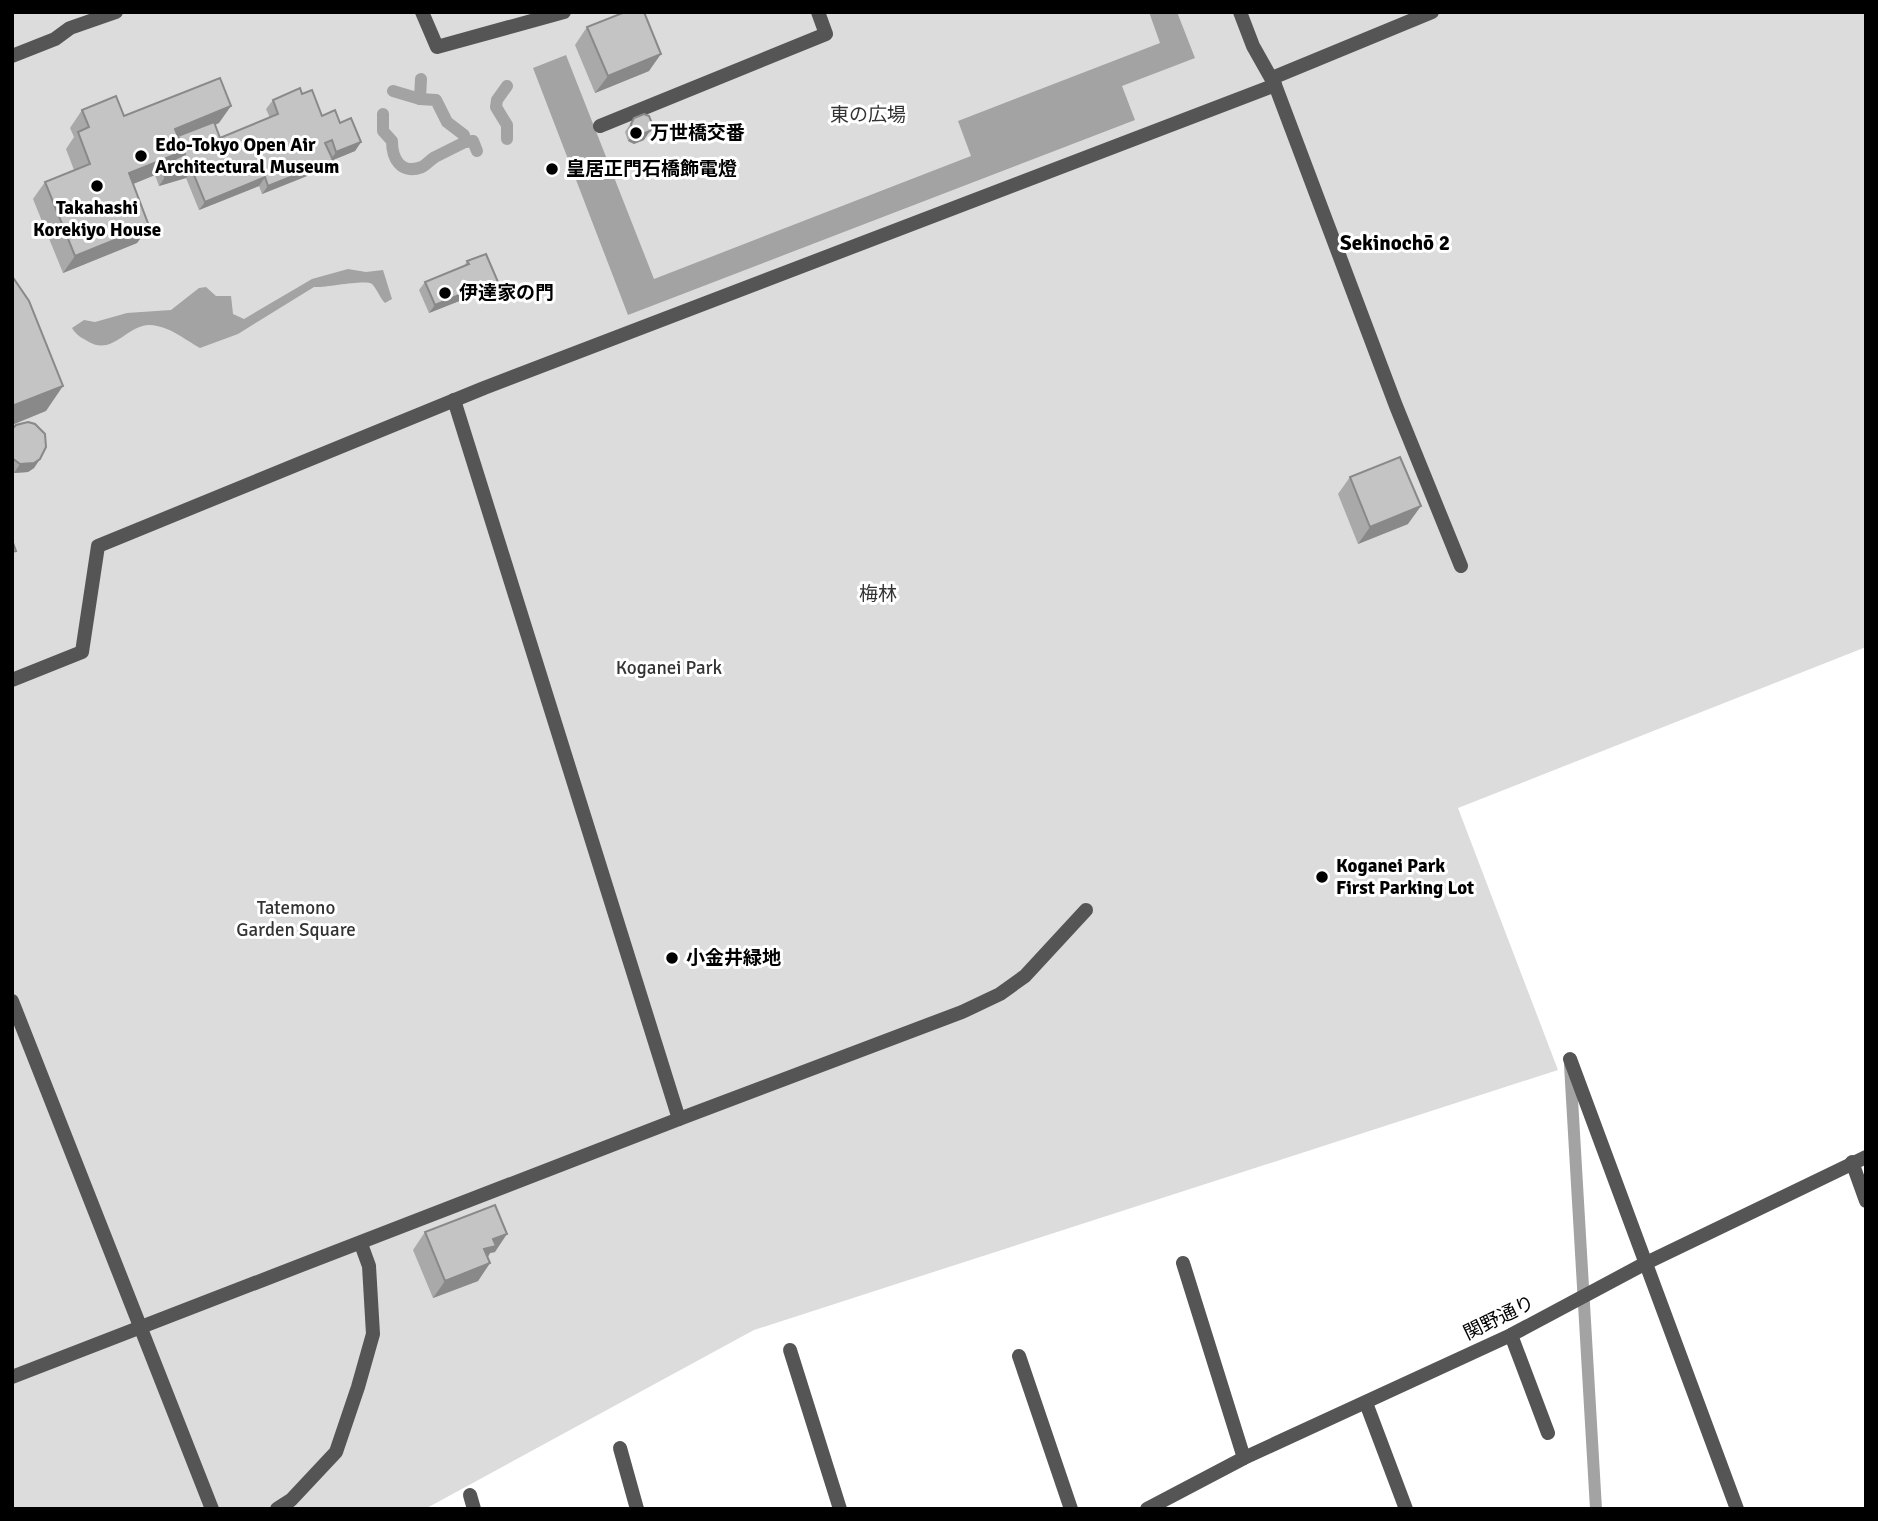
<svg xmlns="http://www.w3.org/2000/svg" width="1878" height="1521" font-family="Signika,'Noto Sans JP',sans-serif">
<rect width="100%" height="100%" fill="#fff"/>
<!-- green -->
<polygon fill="#dcdcdc" points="12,12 1866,12 1866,647 1458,808 1558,1070 754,1330 425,1509 12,1509"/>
<!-- water -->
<g fill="#a3a3a3">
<polygon points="1149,12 1177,12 1195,58 1122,86 1135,120 628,315 533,68 566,55 654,279 971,156 958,121 1160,43"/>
<path d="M348 269 366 272 383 270 392 299 385 303C380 298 377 289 372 284 365 279 325 288 314 287L238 334 200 348C184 339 169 326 150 325 128 324 113 356 89 342 82 338 76 335 72 328L84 320 95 322 127 313 171 310 199 288 206 287 216 296H231L233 314 244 319 312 279Z"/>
</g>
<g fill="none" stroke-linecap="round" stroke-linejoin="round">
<!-- stream -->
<g stroke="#a3a3a3" stroke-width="12">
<polyline points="420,99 421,79"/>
<path d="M383 114V131L392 141C392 158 400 175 422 167 426 165 430 160 435 157 445 152 455 147 465 142L464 135 447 122 436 100 420 99 393 91"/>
<polyline points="507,139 507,125 496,107 497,100 507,86"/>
<polyline points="465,142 473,141 477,151"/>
<polyline points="1570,1065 1596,1509"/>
</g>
<!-- lane -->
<g stroke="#555" stroke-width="14">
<polyline points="422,12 437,47 564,12"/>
<polyline points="1240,12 1253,46 1275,85 1396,406 1461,566"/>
<polyline points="12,56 55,39 70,28 116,12"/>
<polyline points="1272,78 1432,12"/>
<polyline points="600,126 826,34 818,12"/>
<polyline points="454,400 679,1119"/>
<polyline points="12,680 82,652 98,546 484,388 1275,85"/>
<polyline points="12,1001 212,1509"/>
<polyline points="1852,1162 1866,1201"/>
<polyline points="1183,1263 1244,1458"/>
<polyline points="1511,1335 1548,1433"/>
<polyline points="790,1350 840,1509"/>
<polyline points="1019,1356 1071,1509"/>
<polyline points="12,1377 679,1119 962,1012 1000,994 1025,976 1086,910"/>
<polyline points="1366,1403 1406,1509"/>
<polyline points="470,1495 474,1509"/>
<polyline points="277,1509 291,1500 336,1452 358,1387 373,1334 369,1266 361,1244"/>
</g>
<!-- street -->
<g stroke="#555" stroke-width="14">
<polyline points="1570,1059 1737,1509"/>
<polyline points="620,1448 637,1509"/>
<polyline points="1147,1509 1244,1458 1511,1335 1644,1264 1866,1157"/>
</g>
</g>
<!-- wall -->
<g fill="#a9a9a9">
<polygon points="587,27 649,71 595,93 575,45"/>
<polygon points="302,94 322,116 340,123 361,142 355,151 333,160 327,168 262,194 259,186 199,210 186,178 159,186 155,175 133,184 149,226 137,243 63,273 33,199 45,182 74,170 66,149 74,137 70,128 82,110 124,116 219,123 215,125 220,138 270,118 266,109 273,100"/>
<polygon points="634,118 644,140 634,144 628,141 625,132"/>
<polygon points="467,261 498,282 492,291 473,299 472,296 429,313 419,290 425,282 464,266"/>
<polygon points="12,429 40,459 34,468 28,472 14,473 12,471"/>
<polygon points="1350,477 1408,524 1358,544 1338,494"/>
<polygon points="425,1232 495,1252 490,1253 488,1257 490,1263 478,1281 433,1298 413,1250"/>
</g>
<!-- shaded-wall -->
<g fill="#898989">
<polygon points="661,54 649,71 595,93 608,76"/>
<polygon points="231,106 219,123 179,139 175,129"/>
<polygon points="650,131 644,140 634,144 628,141 634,133"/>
<polygon points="361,142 355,151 333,160 327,168 262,194 268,186 330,161 336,152"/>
<polygon points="184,151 171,168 161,166 155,175 116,191 129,173"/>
<polygon points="192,170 186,178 159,186 165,177"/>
<polygon points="265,177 259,186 199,210 205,202"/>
<polygon points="149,226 137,243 63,273 75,256"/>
<polygon points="498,282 492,291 473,299 479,290"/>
<polygon points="478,287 472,296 429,313 435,305"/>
<polygon points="63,386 46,411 12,425 12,406"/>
<polygon points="40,459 34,468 28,472 14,473 20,464"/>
<polygon points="1421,506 1408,524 1358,544 1370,527"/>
<polygon points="507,1234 495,1252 490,1253 484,1263 472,1267 493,1239"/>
<polygon points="490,1263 478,1281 433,1298 445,1281"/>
</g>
<!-- building -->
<g fill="#c4c4c4" stroke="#898989" stroke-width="2">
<polygon points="625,12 644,12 661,54 608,76 587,27"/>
<polygon points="220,78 231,106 175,129 184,151 129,173 149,226 75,256 45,182 90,164 78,132 89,127 82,110 116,96 124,116"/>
<polygon points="300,88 302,94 312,90 322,116 335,110 340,123 351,118 361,142 336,152 332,140 325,143 333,160 268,186 265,177 205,202 192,170 165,177 161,166 185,154 178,136 214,122 220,138 278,114 273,100"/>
<polygon points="644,114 649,116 653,126 650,131 640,135 634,133 631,124 634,118"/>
<polygon points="486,254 498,282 479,290 478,287 435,305 425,282 469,264 467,261"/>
<polygon points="12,276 29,301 63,386 12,406"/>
<polygon points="28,422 35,424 45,434 46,447 40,459 34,463 20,464 12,458 12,429 16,425"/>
<polygon points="1400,457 1421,506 1370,527 1350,477"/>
<polygon points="12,540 16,551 12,552"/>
<polygon points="495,1205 507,1234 493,1239 496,1246 484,1249 490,1263 445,1281 425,1232"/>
</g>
<!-- markers -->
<g fill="#000" stroke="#fff" stroke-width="2.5">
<circle cx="636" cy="133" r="7"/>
<circle cx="141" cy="156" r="7"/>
<circle cx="552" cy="169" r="7"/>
<circle cx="97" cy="186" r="7"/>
<circle cx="445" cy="293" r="7"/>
<circle cx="1322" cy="877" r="7"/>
<circle cx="672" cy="958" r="7"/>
</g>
<g text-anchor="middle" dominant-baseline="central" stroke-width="6" stroke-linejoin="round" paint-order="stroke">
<!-- park labels -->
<g font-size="19" fill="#333" stroke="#fff">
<text x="868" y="115">東の広場</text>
<text x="878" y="594">梅林</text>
<text x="669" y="668">Koganei Park</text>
<text x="296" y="908">Tatemono<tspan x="296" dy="22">Garden Square</tspan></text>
</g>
<!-- poi labels -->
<g font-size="19" font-weight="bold" fill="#000" stroke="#fff" text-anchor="start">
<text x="650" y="133">万世橋交番</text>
<text x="155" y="145">Edo-Tokyo Open Air<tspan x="155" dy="22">Architectural Museum</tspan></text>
<text x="566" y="169">皇居正門石橋飾電燈</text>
<text x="97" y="208" text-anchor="middle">Takahashi<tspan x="97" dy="22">Korekiyo House</tspan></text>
<text x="459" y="293">伊達家の門</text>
<text x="1336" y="866">Koganei Park<tspan x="1336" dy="22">First Parking Lot</tspan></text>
<text x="686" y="958">小金井緑地</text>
</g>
<!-- street labels -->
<g font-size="19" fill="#000" stroke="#fff">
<text transform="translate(1499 1318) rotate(-26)">関野通り</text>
</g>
<!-- neighbourhood labels -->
<g font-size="21" font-weight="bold" fill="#000" stroke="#fff">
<text x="1395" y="243">Sekinochō 2</text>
</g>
</g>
<!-- border -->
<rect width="1878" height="1521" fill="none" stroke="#000000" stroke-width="28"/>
</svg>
